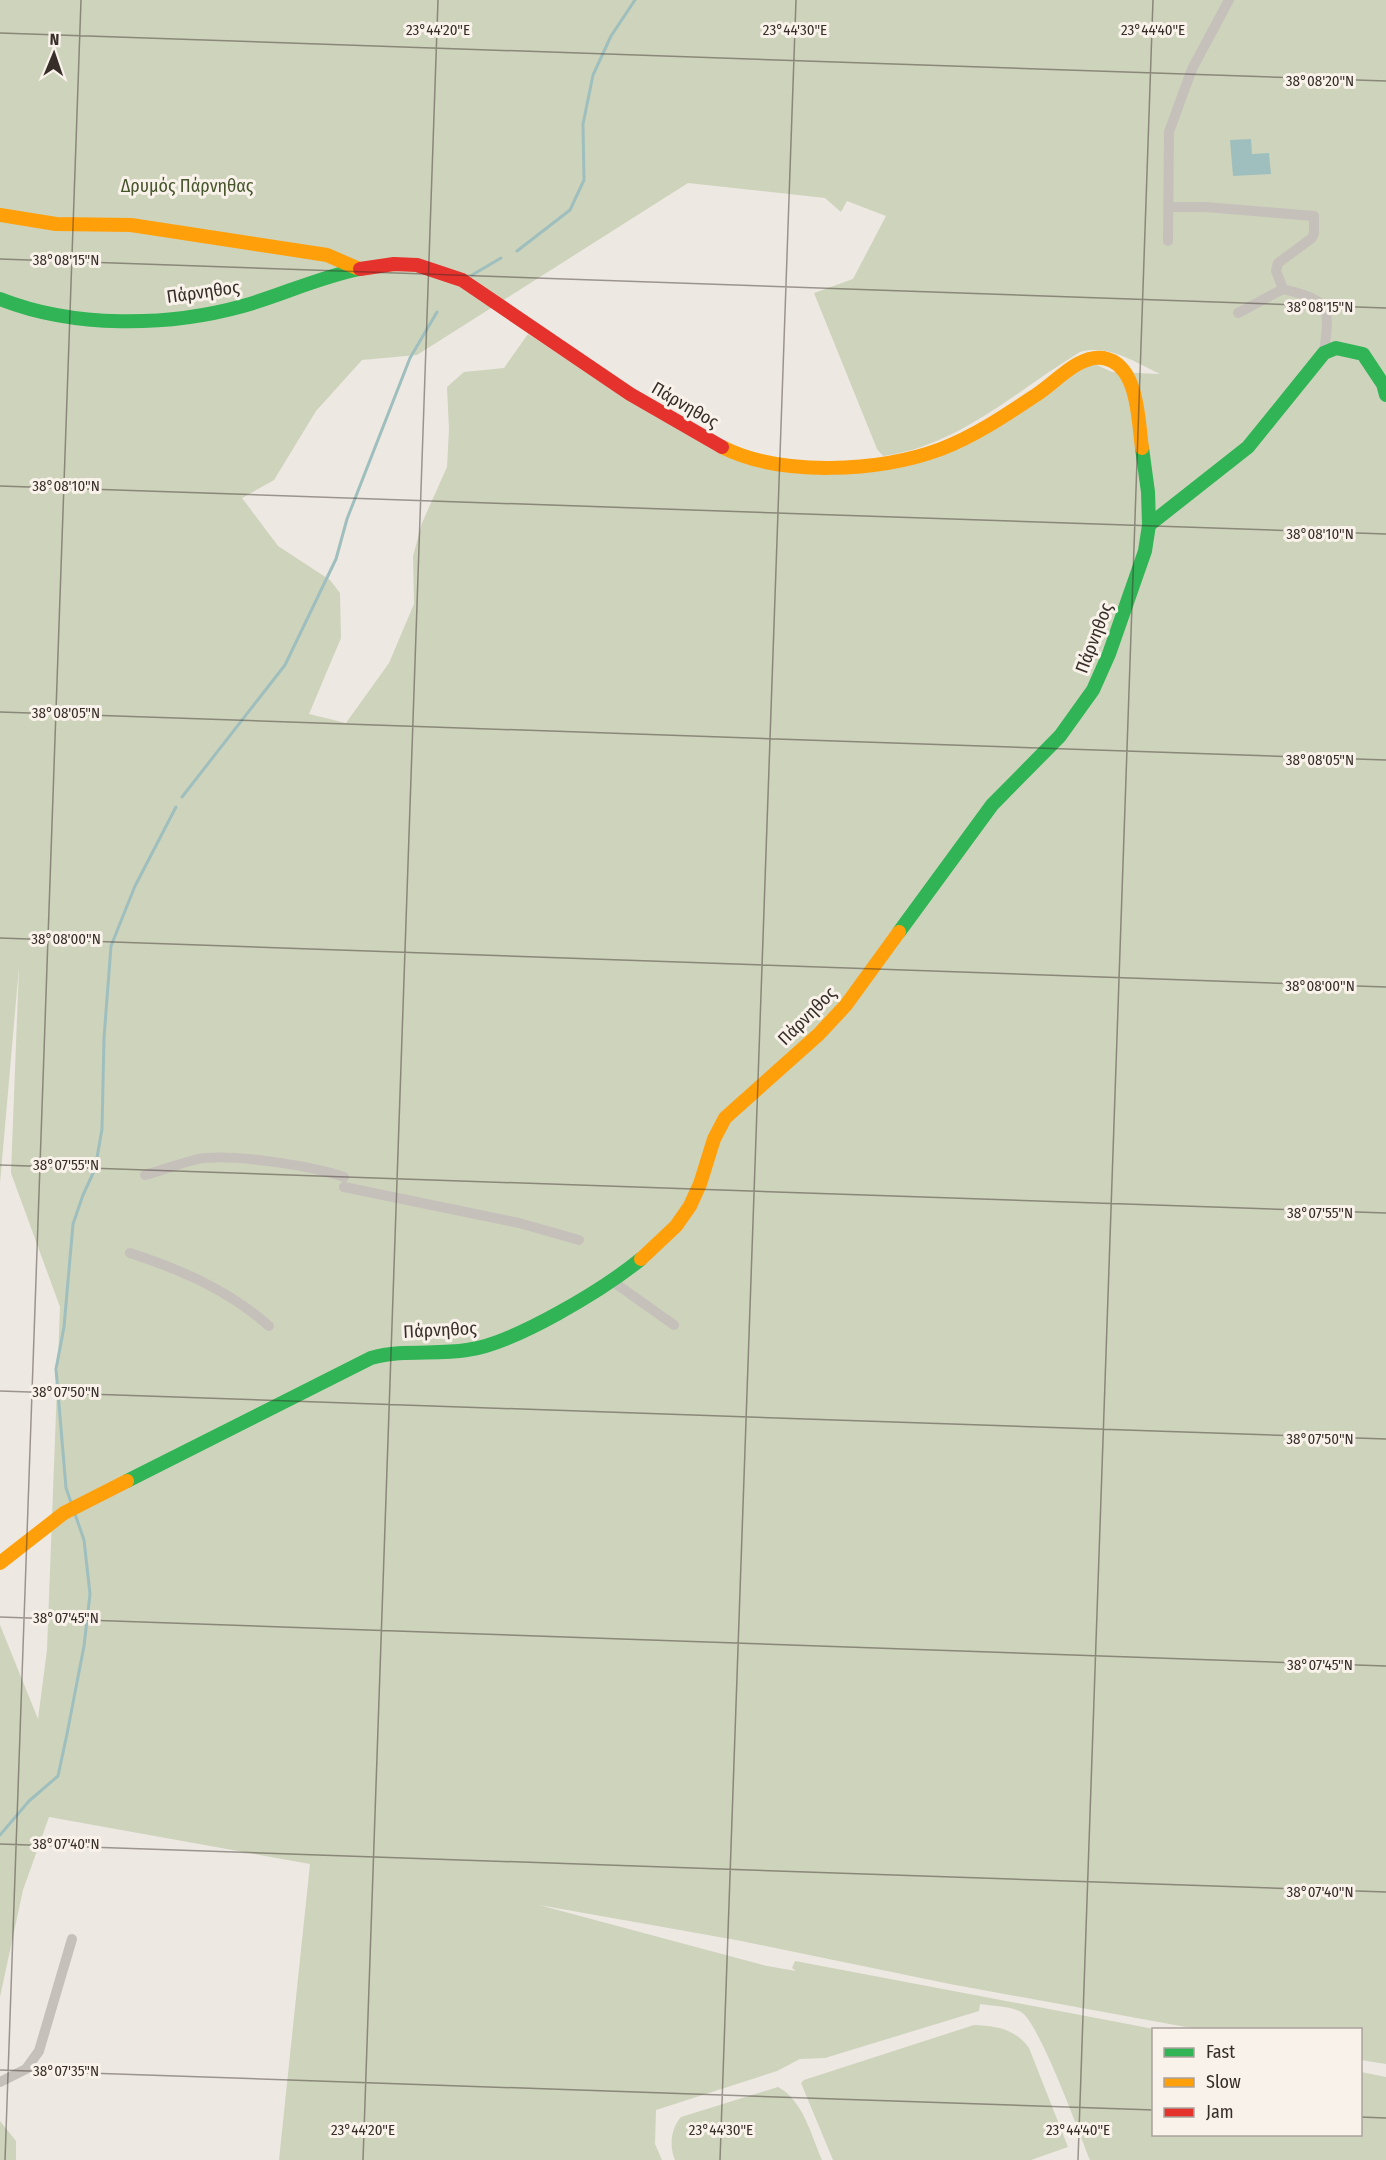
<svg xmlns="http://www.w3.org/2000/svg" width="1386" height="2160" font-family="'Fira Sans Condensed',sans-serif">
<rect width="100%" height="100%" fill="#ede8e2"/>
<!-- green -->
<g fill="#ced3bc" fill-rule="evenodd">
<path d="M0 0H1386V2064L1361 2060 1360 2030 1197 2029 950 1984 736 1940 539 1905 767 1966 796 1971 792 1968 795 1961 1154 2029V2134H1360L1361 2072 1386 2077V2160H1090C1080 2135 1039 2022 1021 2012 1010 2006 992 2006 980 2004L979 2011 825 2058 800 2059 777 2071 656 2110 655 2144 662 2160H279L310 1864 49 1817 23 1890 0 1997V1625L38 1719 47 1650 60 1307 11 1173 19 967 0 1183ZM688 183 825 198 841 212 847 201 886 216 853 279 814 293 877 449 883 456C959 446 1017 390 1080 352 1109 344 1134 362 1160 374L1112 372 1097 365 1086 364 947 451 786 468 640 407 528 334 504 368 464 372 447 387 449 429 447 467 422 523 413 556 414 604 389 663 346 723 309 714 341 638 340 593 330 580 278 546 242 498 274 480 316 411 362 360 417 355Z"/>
<path d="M974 2025C997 2026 1015 2029 1029 2048L1068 2147 1031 2160H833L801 2083 804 2080Z"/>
<path d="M778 2087C803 2100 811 2135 822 2160H675C669 2146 671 2128 681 2117Z"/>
<polygon points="0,2121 16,2141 16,2160 0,2160"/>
</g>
<!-- water -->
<polygon fill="#9fbfbe" points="1251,139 1252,154 1269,153 1271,174 1233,176 1230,140"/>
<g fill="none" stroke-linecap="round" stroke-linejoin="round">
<!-- stream -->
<g stroke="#9fbfbe" stroke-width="3">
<polyline points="517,251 570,210 584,180 583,124 593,75 611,36 635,0"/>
<polyline points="472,275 501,258"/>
<polyline points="182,797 285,665 336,559 347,519 410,358 437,312"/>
<polyline points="72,1505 66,1488 56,1369 64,1327 73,1224 83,1195 95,1169 102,1129 104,1038 111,946 135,886 176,807"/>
<polyline points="0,1835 29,1801 58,1776 67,1734 84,1646 90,1594 84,1540 75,1514"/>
</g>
<!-- street -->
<g stroke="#c6c0bb" stroke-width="10">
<path d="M1169 207H1205L1314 216V233L1312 238 1278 263 1276 271 1283 289C1331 301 1330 306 1324 353"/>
<polyline points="1168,241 1169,132 1192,69 1229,0"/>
<polyline points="1238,313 1283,289"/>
<path d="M145 1175C163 1170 181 1163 198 1159 230 1153 313 1166 344 1177"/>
<polyline points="344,1187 519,1223 579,1240"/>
<path d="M130 1253C182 1270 228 1290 269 1326"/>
<polyline points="612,1281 674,1325"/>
<polyline points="0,2082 26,2069 39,2051 72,1939"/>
</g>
<!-- fast -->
<g stroke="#30b455" stroke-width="14">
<path d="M0 299C73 328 167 327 243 306 282 295 319 277 360 269"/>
<polyline points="1149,525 1248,447 1324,353 1336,348 1363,354 1383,384 1386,395"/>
<polyline points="899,932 992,805 1060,736 1093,690 1109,654 1145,551 1149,525 1148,492 1142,448"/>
<path d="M127 1481 371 1358C403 1349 435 1355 467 1350 514 1344 604 1289 641 1259"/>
</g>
<!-- slow -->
<g stroke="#ff9f0a" stroke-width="14">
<polyline points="0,215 56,224 131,225 327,255 357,268"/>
<path d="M722 447C781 477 879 472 941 449 975 436 1006 415 1036 395 1055 383 1079 354 1103 358 1139 364 1138 421 1142 448"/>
<polyline points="641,1259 676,1226 690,1206 700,1184 714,1139 725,1118 819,1034 846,1005 899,932"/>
<polyline points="0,1563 64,1513 127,1481"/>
</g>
<!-- jam -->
<polyline stroke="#e5322d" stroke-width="14" points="360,269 394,264 417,265 462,280 630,394 722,447"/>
</g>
<!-- ticks -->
<path fill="none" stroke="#372d29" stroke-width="1.5" stroke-opacity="0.45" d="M0 33 1386 81M0 259 1386 308M0 486 1386 534M0 712 1386 760M0 938 1386 987M0 1165 1386 1213M0 1391 1386 1439M0 1617 1386 1666M0 1844 1386 1892M0 2070 1154 2110M1360 2117 1386 2118M5 2160 81 0M363 2160 438 0M720 2160 796 0M1078 2160 1153 0"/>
<g text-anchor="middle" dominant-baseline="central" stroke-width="6" stroke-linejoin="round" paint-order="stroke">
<!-- park labels -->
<g font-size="18" fill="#47552d" stroke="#f9f2ea">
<text x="187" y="186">Δρυμός Πάρνηθας</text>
</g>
<!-- street labels -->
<g font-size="18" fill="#372d29" stroke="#f9f2ea">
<text transform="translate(203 292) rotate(-8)">Πάρνηθος</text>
<text transform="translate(685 405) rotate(30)">Πάρνηθος</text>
<text transform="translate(1094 638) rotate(-69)">Πάρνηθος</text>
<text transform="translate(807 1016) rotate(-45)">Πάρνηθος</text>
<text transform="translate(440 1330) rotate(-3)">Πάρνηθος</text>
</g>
</g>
<g font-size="15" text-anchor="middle" fill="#372d29" stroke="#f9f2ea" stroke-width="6" stroke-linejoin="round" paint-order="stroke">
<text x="438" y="35">23°44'20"E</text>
<text x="795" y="35">23°44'30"E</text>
<text x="1153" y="35">23°44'40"E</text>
<text x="1320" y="86">38°08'20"N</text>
<text x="66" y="265">38°08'15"N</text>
<text x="1320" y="312">38°08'15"N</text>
<text x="66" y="491">38°08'10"N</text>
<text x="1320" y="539">38°08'10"N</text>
<text x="66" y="718">38°08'05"N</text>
<text x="1320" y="765">38°08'05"N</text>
<text x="66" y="944">38°08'00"N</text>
<text x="1320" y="991">38°08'00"N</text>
<text x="66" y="1170">38°07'55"N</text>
<text x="1320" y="1218">38°07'55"N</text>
<text x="66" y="1397">38°07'50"N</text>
<text x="1320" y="1444">38°07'50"N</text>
<text x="66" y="1623">38°07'45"N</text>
<text x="1320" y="1670">38°07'45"N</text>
<text x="66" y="1849">38°07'40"N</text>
<text x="1320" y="1897">38°07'40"N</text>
<text x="66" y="2076">38°07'35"N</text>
<text x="363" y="2135">23°44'20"E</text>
<text x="721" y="2135">23°44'30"E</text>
<text x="1078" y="2135">23°44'40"E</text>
</g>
<!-- legend -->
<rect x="1152" y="2028" width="210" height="108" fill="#f9f2ea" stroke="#aba39d" stroke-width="1.5"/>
<rect x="1164" y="2048" width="30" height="9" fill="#30b455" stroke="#aba39d" stroke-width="1.5"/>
<text x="1206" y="2058" font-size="18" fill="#372d29">Fast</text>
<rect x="1164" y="2078" width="30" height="9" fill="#ff9f0a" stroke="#aba39d" stroke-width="1.5"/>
<text x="1206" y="2088" font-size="18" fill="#372d29">Slow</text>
<rect x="1164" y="2108" width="30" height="9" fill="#e5322d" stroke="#aba39d" stroke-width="1.5"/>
<text x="1206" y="2118" font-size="18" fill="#372d29">Jam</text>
<!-- north arrow -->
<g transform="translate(54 54) rotate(2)" stroke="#f9f2ea" stroke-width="4.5" paint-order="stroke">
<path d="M0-4.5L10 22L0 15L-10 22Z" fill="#372d29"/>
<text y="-9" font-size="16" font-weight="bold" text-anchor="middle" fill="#372d29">N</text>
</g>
</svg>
